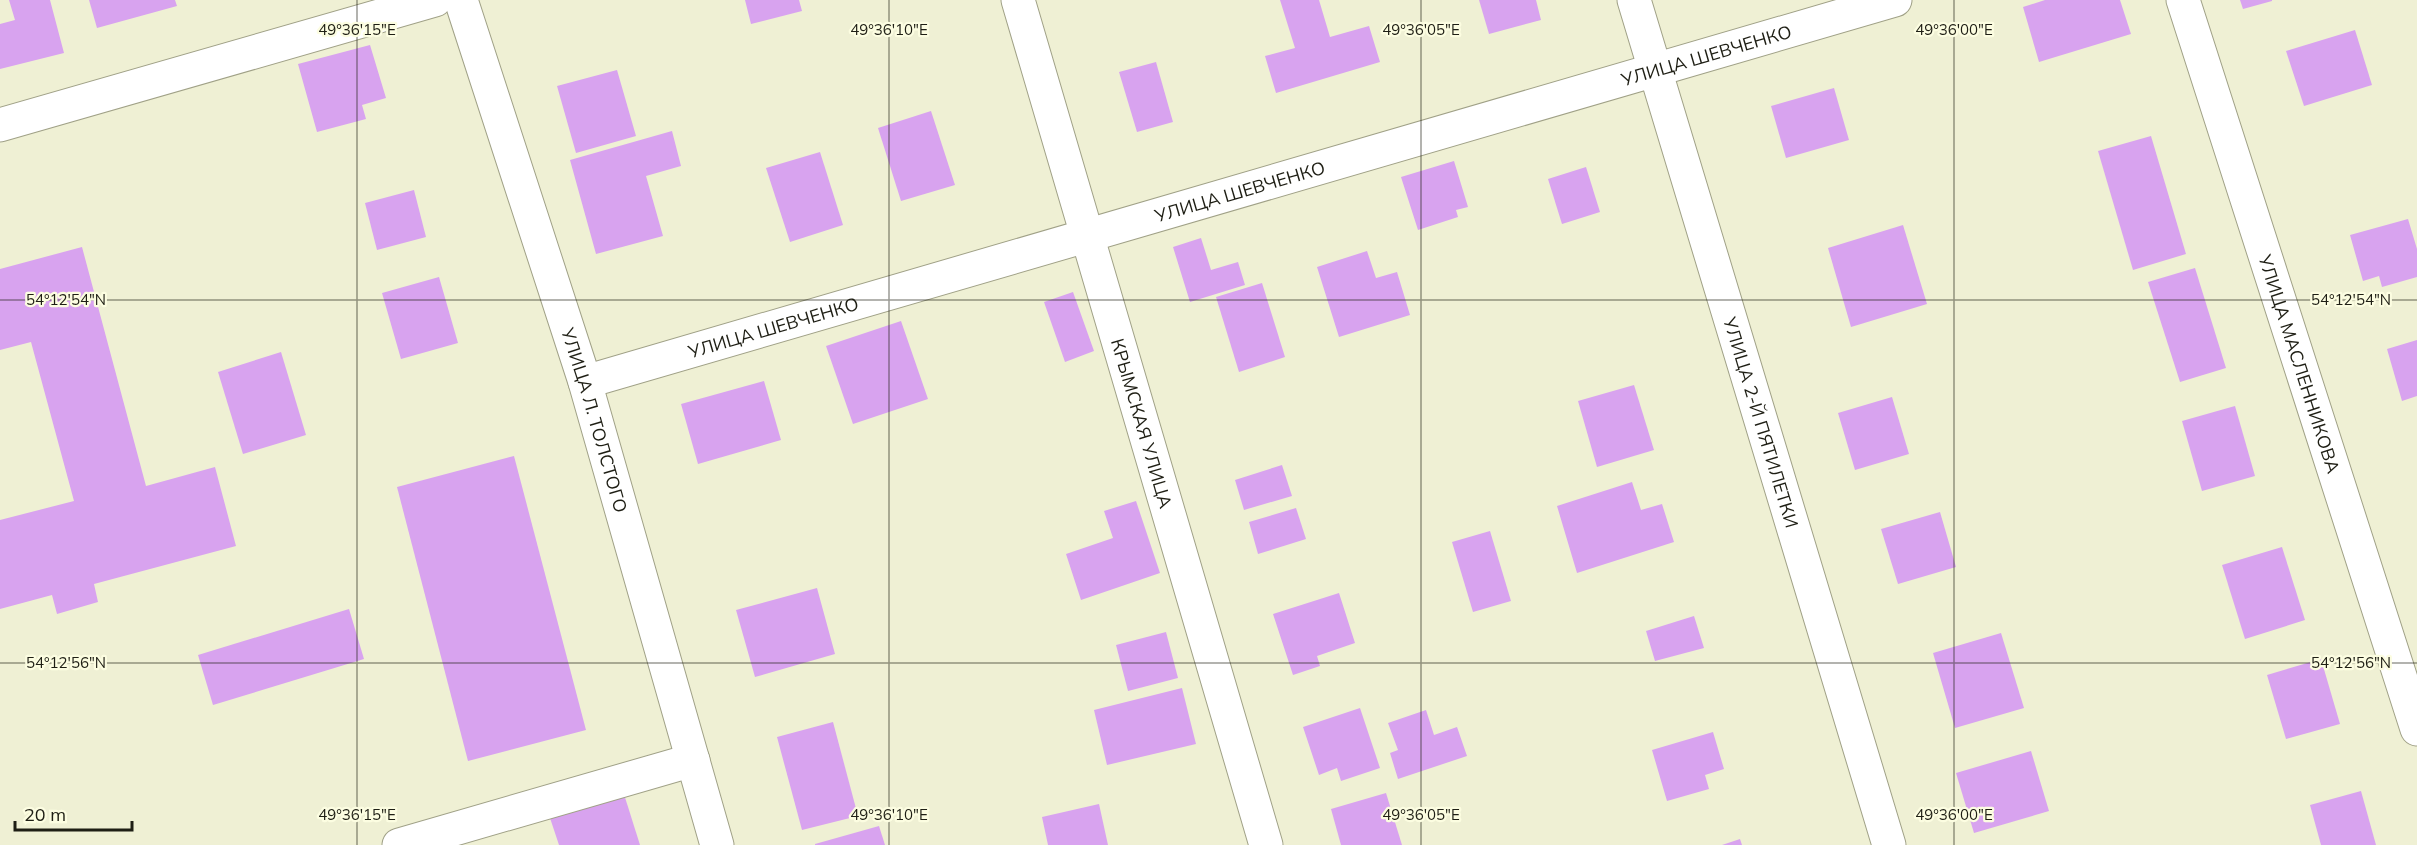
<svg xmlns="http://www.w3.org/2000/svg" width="2417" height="845" font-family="Mulish,sans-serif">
<rect width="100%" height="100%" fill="#eff0d4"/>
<!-- building -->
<g fill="#d8a3ef">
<polygon points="9,0 50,0 64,53 0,69 0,24 15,20"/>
<polygon points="89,0 175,0 177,6 97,28"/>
<polygon points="745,0 799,0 802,11 751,24"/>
<polygon points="1280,0 1319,0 1330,37 1369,26 1380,62 1276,93 1265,56 1295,48"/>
<polygon points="1479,0 1536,0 1541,20 1489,34"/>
<polygon points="2045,0 2120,0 2131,34 2039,62 2023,7"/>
<polygon points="2240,0 2272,0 2272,1 2243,9"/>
<polygon points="2355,30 2372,85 2304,106 2286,51"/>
<polygon points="370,45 386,98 362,105 366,119 317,132 298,64"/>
<polygon points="1156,62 1173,122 1137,132 1119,72"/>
<polygon points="617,70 636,136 576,153 557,86"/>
<polygon points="1834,88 1849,140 1786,158 1771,106"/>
<polygon points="931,111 955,185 901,201 878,128"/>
<polygon points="672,131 681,166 646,176 663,236 596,254 570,160"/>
<polygon points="2151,136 2186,254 2133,270 2098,151"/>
<polygon points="820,152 843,225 790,242 766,168"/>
<polygon points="1454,161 1468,207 1456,210 1458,217 1418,230 1401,177"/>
<polygon points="1586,167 1600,212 1562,224 1548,179"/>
<polygon points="414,190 426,237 377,250 365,203"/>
<polygon points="2408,219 2417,249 2417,277 2382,287 2379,276 2363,281 2350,235"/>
<polygon points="1903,225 1927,304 1851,327 1828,248"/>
<polygon points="1201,238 1211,270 1238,262 1245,285 1190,302 1173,247"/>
<polygon points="82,247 146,486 215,467 236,546 94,584 98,602 57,614 52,595 0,609 0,520 74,501 31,342 0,350 0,269"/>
<polygon points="1367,251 1376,278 1397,272 1410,315 1339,337 1317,267"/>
<polygon points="2195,268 2226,368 2180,382 2148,282"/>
<polygon points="439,277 458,343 401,359 382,293"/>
<polygon points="1262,283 1285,357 1239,372 1216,297"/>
<polygon points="1073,292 1094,351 1065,362 1044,302"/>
<polygon points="901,321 928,399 853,424 826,346"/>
<polygon points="2417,340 2417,396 2402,401 2387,349"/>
<polygon points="281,352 306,435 243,454 218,372"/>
<polygon points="764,381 781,440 698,464 681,404"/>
<polygon points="1634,385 1654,450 1597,467 1578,401"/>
<polygon points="1892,397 1909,454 1855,470 1838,413"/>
<polygon points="2235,406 2255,476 2202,491 2182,421"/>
<polygon points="514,456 586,730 468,761 397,487"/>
<polygon points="1282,465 1292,496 1244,510 1235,480"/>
<polygon points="1632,482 1641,510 1662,504 1674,542 1577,573 1557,506"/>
<polygon points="1136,501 1160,573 1081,600 1066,554 1113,538 1104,511"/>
<polygon points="1296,508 1306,539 1258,554 1249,522"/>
<polygon points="1940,512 1956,567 1898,584 1881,529"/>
<polygon points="1490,531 1511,601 1473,612 1452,542"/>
<polygon points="2282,547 2305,620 2245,639 2222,565"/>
<polygon points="817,588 835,654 755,677 736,610"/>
<polygon points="1339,593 1355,643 1317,656 1320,666 1293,675 1273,614"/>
<polygon points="349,609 364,659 213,705 198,655"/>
<polygon points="1694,616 1704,648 1655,661 1646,631"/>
<polygon points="1166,632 1178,678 1128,691 1116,645"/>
<polygon points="2001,633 2024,708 1955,728 1933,653"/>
<polygon points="2321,659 2340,724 2286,739 2267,675"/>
<polygon points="1182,688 1196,744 1107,765 1094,710"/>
<polygon points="1360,708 1380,768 1341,781 1337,768 1319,775 1303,727"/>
<polygon points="1426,710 1434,735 1457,727 1467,756 1398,779 1390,753 1398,750 1388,723"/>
<polygon points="833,722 858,816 802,830 777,737"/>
<polygon points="1713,732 1724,769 1705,775 1709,789 1667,801 1652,750"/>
<polygon points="2031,751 2049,811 1974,833 1956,773"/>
<polygon points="623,791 640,845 559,845 549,815"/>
<polygon points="2361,791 2376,845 2321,845 2310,805"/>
<polygon points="1386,793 1402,845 1341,845 1331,809"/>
<polygon points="1099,804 1108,845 1048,845 1042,817"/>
<polygon points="879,826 885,845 815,845 815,844"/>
<polygon points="1740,839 1742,845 1722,845"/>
</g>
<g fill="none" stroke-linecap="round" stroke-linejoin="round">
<!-- minor casing -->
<g stroke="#a0a187" stroke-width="35">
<g id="minor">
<path id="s1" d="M461 0 585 382 717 845"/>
<path id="s2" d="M1018 0 1266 845"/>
<path id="s3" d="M1634 0 1889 845"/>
<path id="s4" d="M2183 0 2417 729"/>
<polyline points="0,125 435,0"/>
<path id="s5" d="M585 382 1895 0"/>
<polyline points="399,845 693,760"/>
</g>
</g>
<!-- minor -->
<use href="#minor" stroke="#fff" stroke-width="33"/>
</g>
<!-- ticks -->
<path fill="none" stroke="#1e1e14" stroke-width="1.5" stroke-opacity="0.45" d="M357 0V845M889 0V845M1421 0V845M1954 0V845M0 300H2417M0 663H2417"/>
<g text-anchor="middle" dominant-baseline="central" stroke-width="4.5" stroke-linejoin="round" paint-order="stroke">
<!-- street labels -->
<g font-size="18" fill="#1e1e14" stroke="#fcfde1">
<text stroke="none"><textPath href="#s5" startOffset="1168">УЛИЦА ШЕВЧЕНКО</textPath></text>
<text stroke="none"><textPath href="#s5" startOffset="682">УЛИЦА ШЕВЧЕНКО</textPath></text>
<text stroke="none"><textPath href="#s5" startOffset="196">УЛИЦА ШЕВЧЕНКО</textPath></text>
<text stroke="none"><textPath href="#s4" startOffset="382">УЛИЦА МАСЛЕННИКОВА</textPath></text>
<text stroke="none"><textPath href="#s1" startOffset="441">УЛИЦА Л. ТОЛСТОГО</textPath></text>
<text stroke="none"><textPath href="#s3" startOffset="441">УЛИЦА 2-Й ПЯТИЛЕТКИ</textPath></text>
<text stroke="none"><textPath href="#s2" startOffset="441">КРЫМСКАЯ УЛИЦА</textPath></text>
</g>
</g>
<g font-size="15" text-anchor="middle" fill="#1e1e14" stroke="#fcfde1" stroke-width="4.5" stroke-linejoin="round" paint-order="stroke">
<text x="357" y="35">49°36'15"E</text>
<text x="889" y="35">49°36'10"E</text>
<text x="1421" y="35">49°36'05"E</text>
<text x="1954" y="35">49°36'00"E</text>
<text x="2351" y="305">54°12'54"N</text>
<text x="66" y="305">54°12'54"N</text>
<text x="2351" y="668">54°12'56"N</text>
<text x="66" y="668">54°12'56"N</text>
<text x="357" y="820">49°36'15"E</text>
<text x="889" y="820">49°36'10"E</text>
<text x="1421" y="820">49°36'05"E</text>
<text x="1954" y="820">49°36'00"E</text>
</g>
<!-- scale -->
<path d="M15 821v9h117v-9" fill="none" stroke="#1e1e14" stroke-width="3"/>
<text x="24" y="821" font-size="18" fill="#1e1e14" stroke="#fcfde1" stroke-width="4.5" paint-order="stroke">20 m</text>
</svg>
